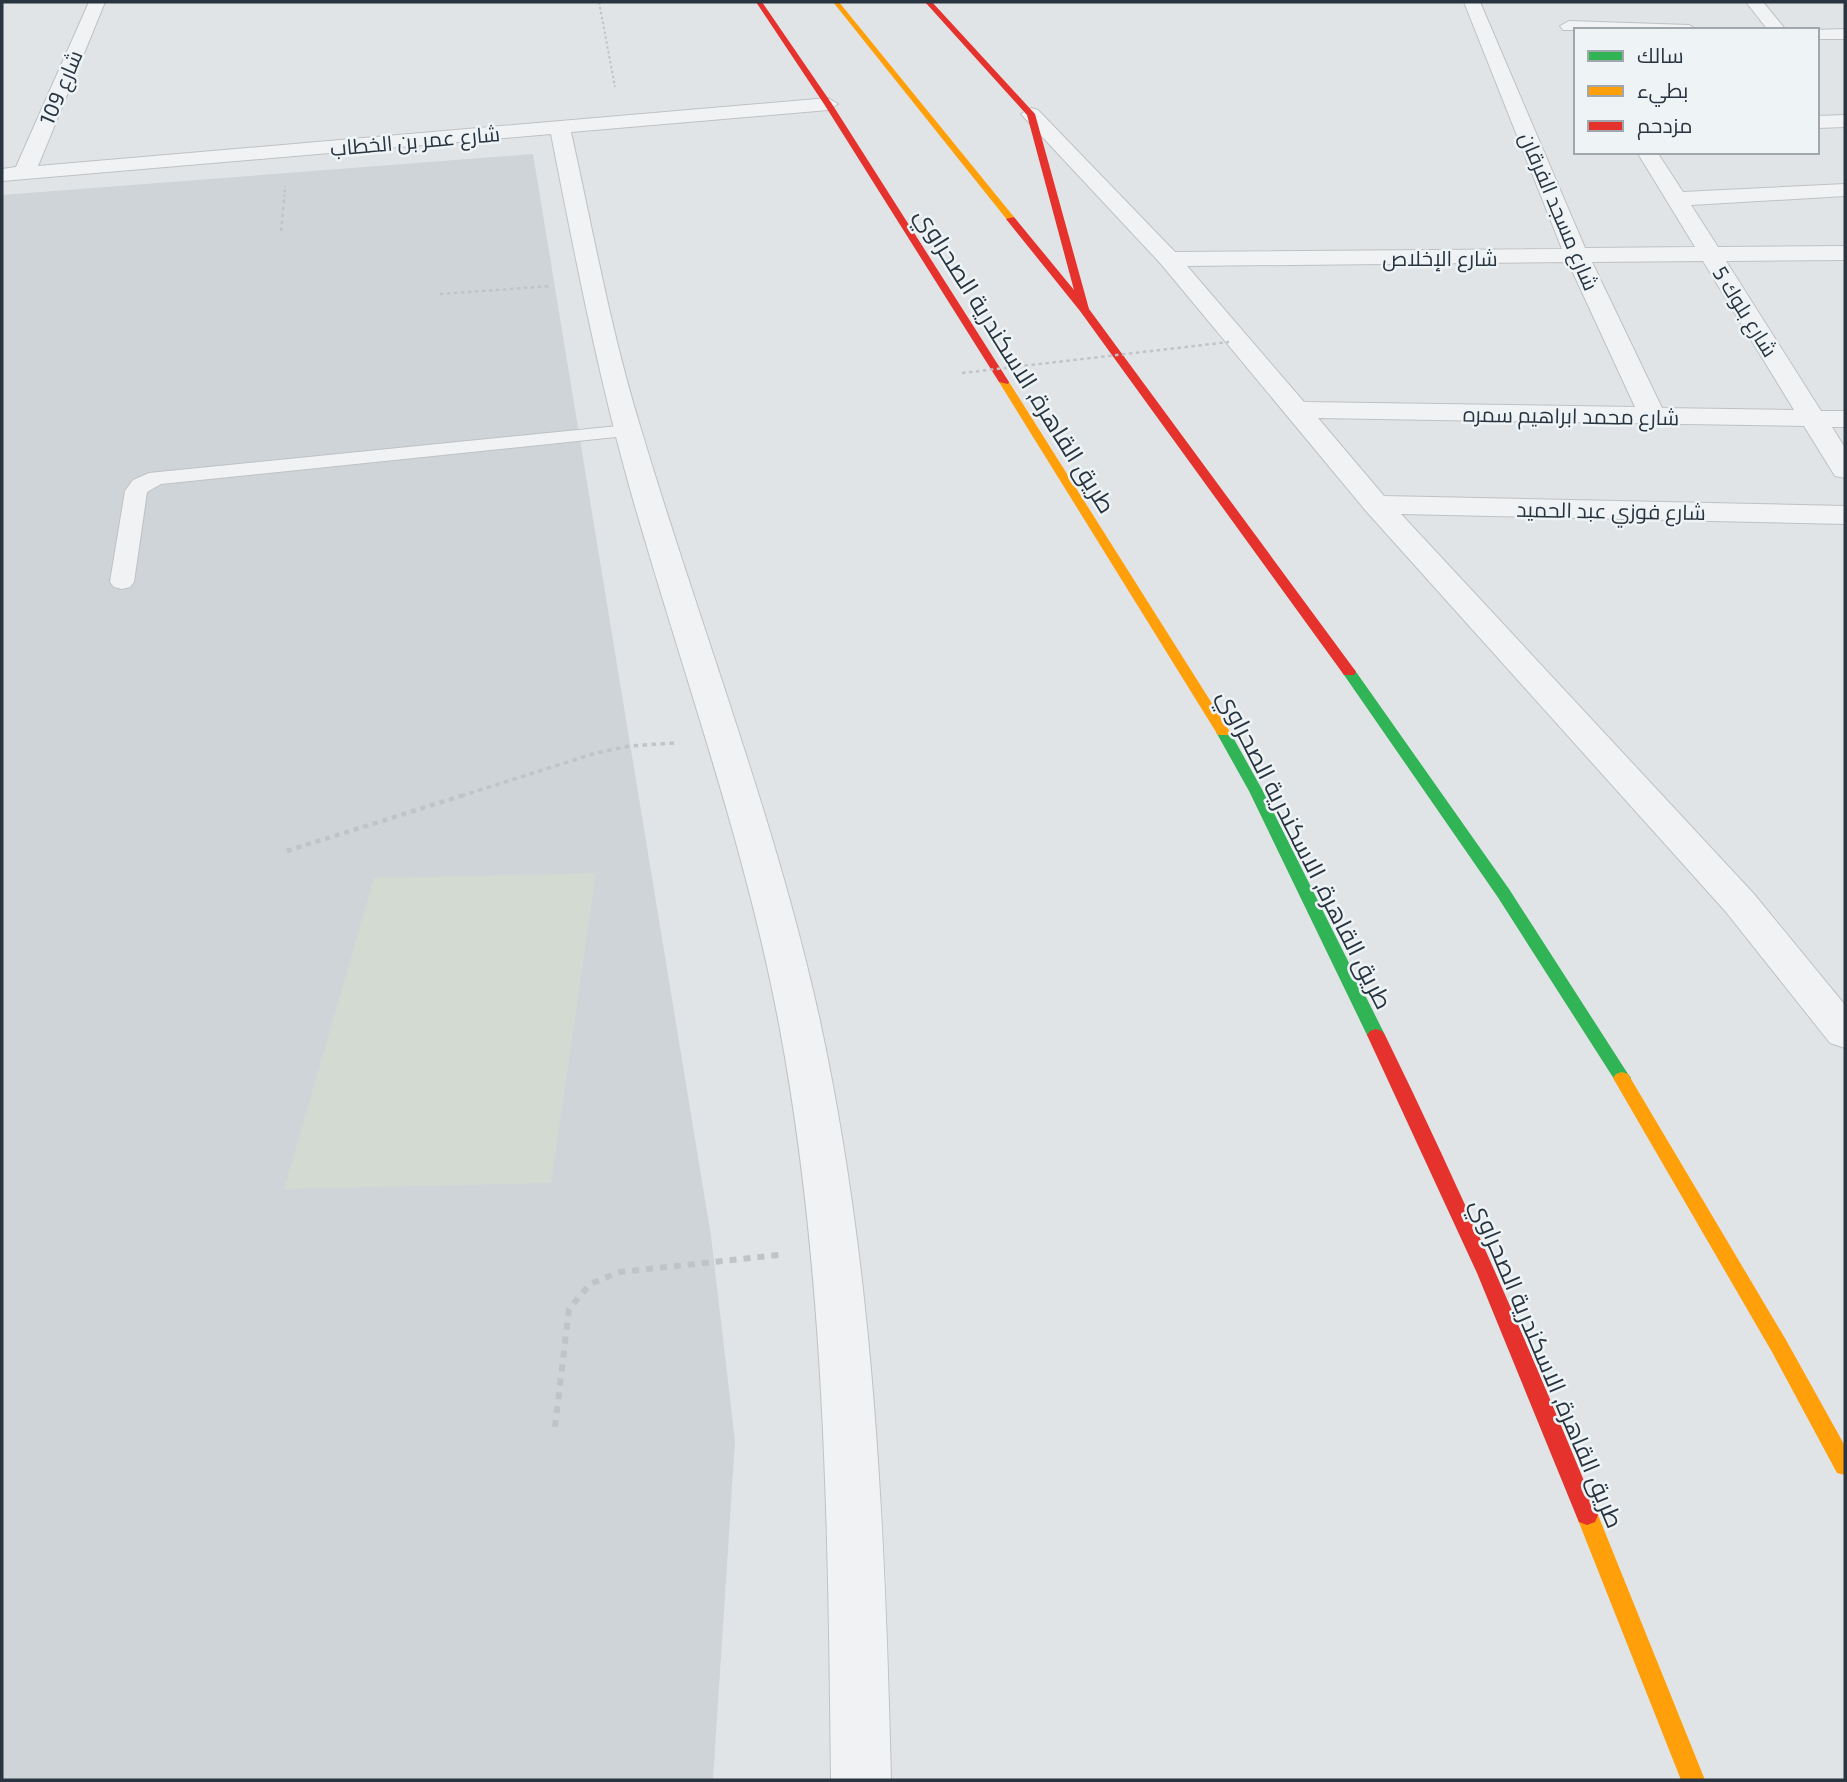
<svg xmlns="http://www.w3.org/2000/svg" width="1847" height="1782" font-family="'Exo 2',Cairo,sans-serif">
<rect width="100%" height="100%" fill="#e1e4e6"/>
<!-- built -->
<polygon fill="#cfd4d9" points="533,154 711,1236 735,1441 713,1780 2,1780 2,195"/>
<!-- green -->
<polygon fill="#d3dad1" points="596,873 551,1183 284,1189 374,878"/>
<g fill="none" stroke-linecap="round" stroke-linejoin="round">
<!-- lane casing -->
<g stroke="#bfc2c4" stroke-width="2">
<polygon id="lane" points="628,425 635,427 639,431 635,435 161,484 147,492 134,582 130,587 122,589 114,587 110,582 125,491 133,480 149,473"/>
</g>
<!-- street casing -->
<g stroke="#bfc2c4" stroke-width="2">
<g id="street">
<path d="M89 2H105L38 166 828 98 838 104 828 110 571 132C593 231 611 332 641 429 700 627 776 820 820 1021 874 1270 885 1527 891 1780H831C828 1527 826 1274 779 1024 745 844 682 671 632 496 598 376 575 256 551 134L2 181V169L16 167Z"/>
<path d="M1464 2H1480L1585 248 1695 247 1637 152H1657L1683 192 1845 184V196L1691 205 1718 247 1845 246V260L1726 261 1821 411H1845V427H1832L1845 448V478L1835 476 1804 426 1318 418 1384 496 1845 506V524L1401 514 1754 894 1845 1005V1048L1830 1043 1726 912 1366 511 1161 264 1021 114 1031 108 1038 110 1175 252 1562 249ZM1703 261 1794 410 1662 408 1592 262ZM1568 262 1635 407 1304 402 1187 266Z"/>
<polygon points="1746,2 1763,2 1786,30 1768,30"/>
<polygon points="1569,21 1689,25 1698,30 1563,30 1560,26"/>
<polygon points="1845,29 1845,39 1817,39 1817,30 1813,30"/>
<polygon points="1845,115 1845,127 1817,128 1817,116"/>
</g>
</g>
<!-- path-far4 -->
<g stroke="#c0c4c6" stroke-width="2" stroke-dasharray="2.5 2.5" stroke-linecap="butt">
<polyline points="599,2 615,87"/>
<polyline points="284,202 285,186"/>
</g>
<!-- path-far3 -->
<g stroke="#c0c4c6" stroke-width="2.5" stroke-dasharray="3.5 3.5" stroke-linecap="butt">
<polyline points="281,231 284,200"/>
<polyline points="440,294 551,286"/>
</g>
<!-- path-far2 -->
<polyline stroke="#c0c4c6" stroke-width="3.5" stroke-dasharray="4.5 4.5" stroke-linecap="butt" points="461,796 596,753 630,746 674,743"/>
<!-- path-far1 -->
<polyline stroke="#c0c4c6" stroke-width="4.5" stroke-dasharray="5 5" stroke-linecap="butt" points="287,851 467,794"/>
<!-- path -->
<polyline stroke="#c0c4c6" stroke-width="6" stroke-dasharray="7 7" stroke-linecap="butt" points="555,1427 569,1309 590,1284 620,1272 779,1255"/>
<!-- lane -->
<use href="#lane" fill="#f0f2f3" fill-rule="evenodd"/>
<!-- street -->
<use href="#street" fill="#f0f2f3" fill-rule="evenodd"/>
<!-- fast -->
<g fill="#30b455" fill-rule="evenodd">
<polygon points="1349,668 1354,669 1509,889 1628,1074 1631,1078 1628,1082 1616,1082 1497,896 1342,672"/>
<polygon points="1223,728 1230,732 1263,791 1385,1035 1382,1039 1370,1039 1367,1035 1249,791 1216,732"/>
</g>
<!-- slow -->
<g fill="#ff9f0a" fill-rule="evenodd">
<polygon points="833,2 839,2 1014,217 1014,221 1008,221"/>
<polygon points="1000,380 1009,382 1230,732 1228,735 1218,735 1216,732 999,382"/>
<polygon points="1622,1072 1628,1074 1786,1340 1845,1446 1845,1475 1837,1473 1772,1352 1613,1078 1616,1074"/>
<polygon points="1587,1505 1595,1508 1598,1515 1705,1780 1681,1780 1576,1515 1579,1508"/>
</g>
<!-- jam -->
<g fill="#e5322d" fill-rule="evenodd">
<polygon points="756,2 762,2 832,104 1009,382 1008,384 999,382 824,104"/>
<polygon points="925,2 932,2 1035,114 1089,309 1354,669 1356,672 1354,675 1344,675 1080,311 1006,219 1014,217 1074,290 1027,115"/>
<path d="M1376 1029 1382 1031 1385 1035C1462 1192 1532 1353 1598 1515L1595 1522 1587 1525 1579 1522 1576 1515 1477 1273 1367 1035 1370 1031Z"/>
</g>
<!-- path-bridge -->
<polyline stroke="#c0c4c6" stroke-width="2.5" stroke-dasharray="3.5 3.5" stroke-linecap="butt" points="962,373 1229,342"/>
</g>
<g text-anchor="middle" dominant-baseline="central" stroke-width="5" stroke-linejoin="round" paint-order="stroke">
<!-- far-street labels -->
<g font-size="21" fill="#28343f" stroke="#eef3f6">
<text transform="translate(60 87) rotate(-67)">شارع 109</text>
<text transform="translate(415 140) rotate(-5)">شارع عمر بن الخطاب</text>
<text transform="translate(1560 211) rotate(67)">شارع مسجد الفرقان</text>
<text x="1440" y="257">شارع الإخلاص</text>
<text transform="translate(1746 311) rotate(58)">شارع بلوك 5</text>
<text transform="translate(1571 415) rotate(1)">شارع محمد ابراهيم سمره</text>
<text transform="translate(1611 510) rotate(1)">شارع فوزي عبد الحميد</text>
</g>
<!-- street labels -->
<g font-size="24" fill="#28343f" stroke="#eef3f6">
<text transform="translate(1016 360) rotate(58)">طريق القاهرة, الاسكندرية الصحراوي</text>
<text transform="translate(1306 849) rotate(63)">طريق القاهرة, الاسكندرية الصحراوي</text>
<text transform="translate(1548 1363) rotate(67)">طريق القاهرة, الاسكندرية الصحراوي</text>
</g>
</g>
<!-- border -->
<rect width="1847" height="1782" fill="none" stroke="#28343f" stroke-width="7"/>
<!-- legend -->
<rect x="1574" y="28" width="245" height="126" fill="#eef3f6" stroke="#9fa7ad" stroke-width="2"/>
<rect x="1588" y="51" width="35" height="10" fill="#30b455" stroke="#9fa7ad" stroke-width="2"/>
<text x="1637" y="63" font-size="21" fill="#28343f">سالك</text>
<rect x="1588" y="86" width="35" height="10" fill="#ff9f0a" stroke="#9fa7ad" stroke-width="2"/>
<text x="1637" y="98" font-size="21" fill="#28343f">بطيء</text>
<rect x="1588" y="121" width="35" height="10" fill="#e5322d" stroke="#9fa7ad" stroke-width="2"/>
<text x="1637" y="133" font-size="21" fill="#28343f">مزدحم</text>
</svg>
